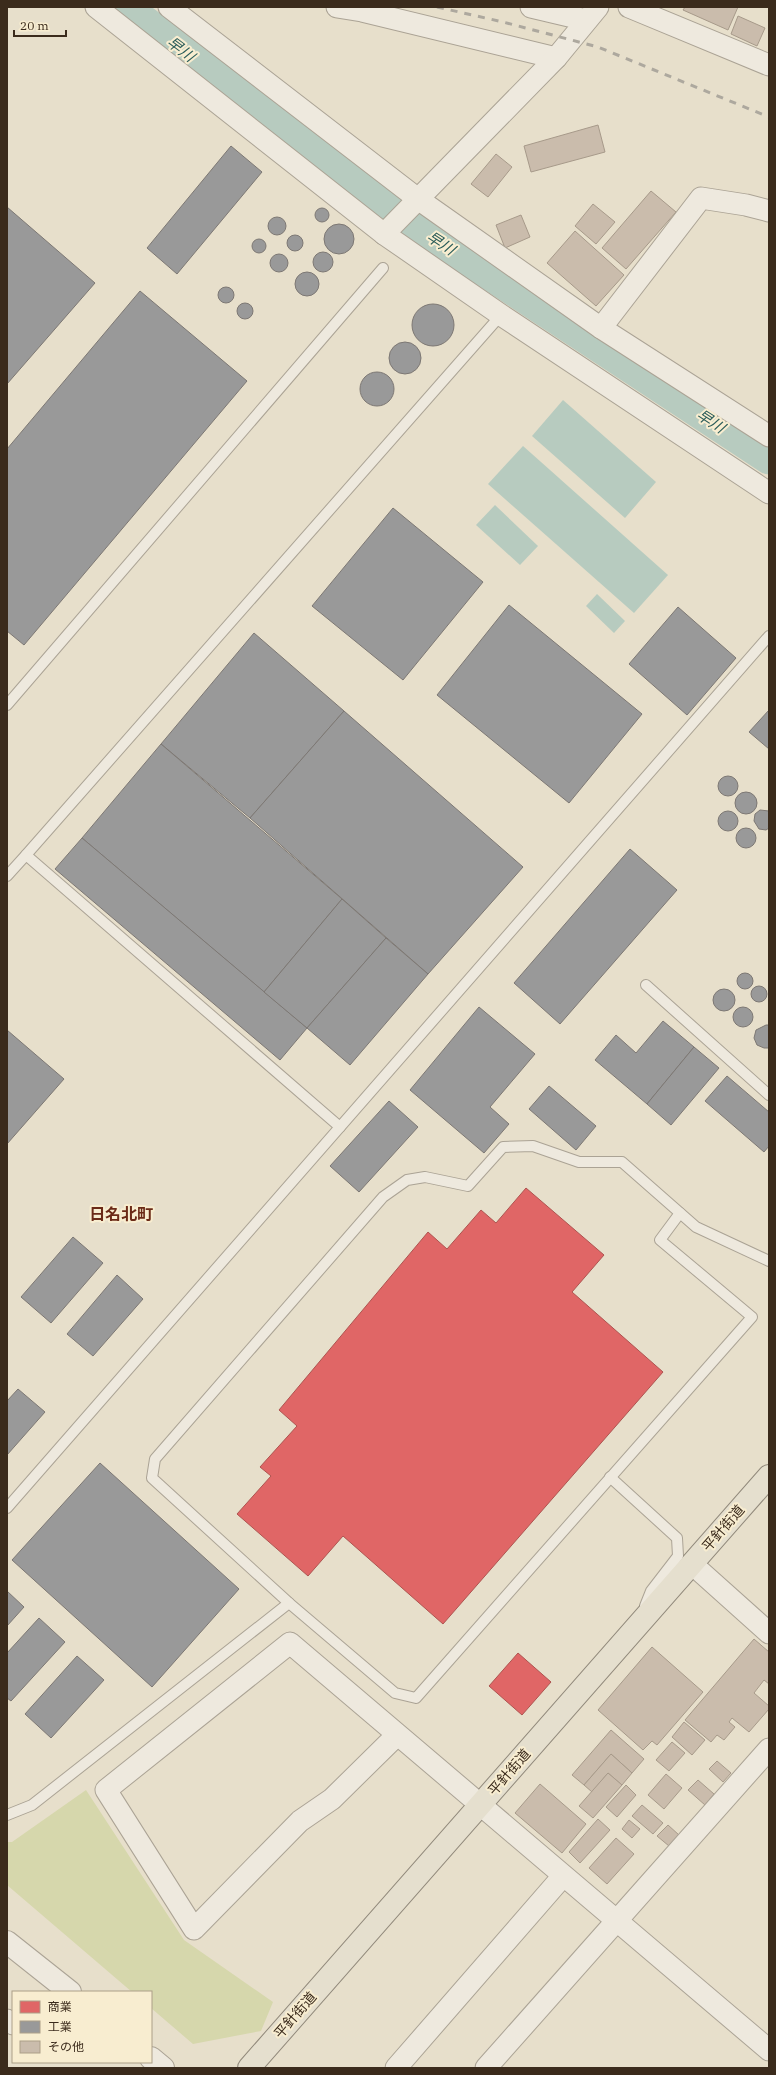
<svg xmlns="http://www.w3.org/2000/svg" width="776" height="2075" font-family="'IBM Plex Serif','Noto Sans JP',serif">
<rect width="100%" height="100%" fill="#e7dfcb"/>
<!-- green -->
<polygon fill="#d6d7ac" points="86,1790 184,1940 273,2002 261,2031 193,2044 151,2008 151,1992 132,1992 7,1885 7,1842 12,1842"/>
<!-- water -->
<g fill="#b7cbbf">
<polygon points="563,400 656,482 625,518 532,436"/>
<polygon points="523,446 668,575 634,613 488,484"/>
<polygon points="495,505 538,546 520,565 476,525"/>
<polygon points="597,594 625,621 614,633 586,606"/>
</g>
<!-- shops -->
<g fill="#e06666" stroke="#ae5450">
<polygon points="526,1188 604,1255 572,1292 663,1372 443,1624 343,1536 308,1576 237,1514 271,1476 260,1467 297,1426 279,1410 428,1232 447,1249 481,1210 496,1223"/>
<polygon points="518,1653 551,1682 522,1715 489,1686"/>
</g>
<!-- industry -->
<g fill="#999" stroke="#7d7874">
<polygon points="231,146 262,172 177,274 147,248"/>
<polygon points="7,207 95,283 7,384"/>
<circle cx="322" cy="215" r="7"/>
<circle cx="277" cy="226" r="9"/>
<circle cx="339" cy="239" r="15"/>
<circle cx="295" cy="243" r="8"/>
<circle cx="259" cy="246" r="7"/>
<circle cx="323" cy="262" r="10"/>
<circle cx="279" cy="263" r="9"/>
<circle cx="307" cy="284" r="12"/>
<circle cx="226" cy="295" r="8"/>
<polygon points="140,291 247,381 24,645 7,631 7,449"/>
<circle cx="245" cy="311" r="8"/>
<circle cx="433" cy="325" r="21"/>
<circle cx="405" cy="358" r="16"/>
<circle cx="377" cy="389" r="17"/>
<polygon points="393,508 483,582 403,680 312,606"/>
<polygon points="509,605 642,714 569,803 437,695"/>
<polygon points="678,607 736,658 687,715 629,664"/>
<polygon points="254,633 344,711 250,818 161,744"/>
<polygon points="769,710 769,749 749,732"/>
<polygon points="344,711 523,867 428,974 250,818"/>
<polygon points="161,744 342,899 264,992 82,838"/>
<circle cx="728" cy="786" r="10"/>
<circle cx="746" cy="803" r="11"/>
<polygon points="760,810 769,811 769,828 766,830 759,829 754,821 755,814"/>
<circle cx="728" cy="821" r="10"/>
<circle cx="746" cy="838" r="10"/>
<polygon points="82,838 307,1028 280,1060 55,869"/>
<polygon points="630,849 677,890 560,1024 514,983"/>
<polygon points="342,899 386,938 307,1028 264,992"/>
<polygon points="386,938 428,974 350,1065 307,1028"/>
<circle cx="745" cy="981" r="8"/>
<circle cx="759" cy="994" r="8"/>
<circle cx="724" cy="1000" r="11"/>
<circle cx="743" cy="1017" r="10"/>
<polygon points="479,1007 535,1054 490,1107 509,1124 484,1153 410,1090"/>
<polygon points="663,1021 694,1047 647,1104 595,1060 616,1035 636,1053"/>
<polygon points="766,1025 769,1025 769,1048 764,1048 757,1045 754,1038 756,1030"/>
<polygon points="7,1030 64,1079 7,1144"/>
<polygon points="694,1047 719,1068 671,1125 647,1104"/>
<polygon points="727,1076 769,1112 769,1146 764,1152 705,1101"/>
<polygon points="549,1086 596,1126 576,1150 529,1109"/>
<polygon points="389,1101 418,1127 359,1192 330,1166"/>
<polygon points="73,1237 103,1263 51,1323 21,1297"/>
<polygon points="117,1275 143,1299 93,1356 67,1334"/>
<polygon points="18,1389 45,1412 7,1455 7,1401"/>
<polygon points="100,1463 239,1589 152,1687 12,1560"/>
<polygon points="7,1591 24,1607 7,1626"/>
<polygon points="39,1618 65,1642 11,1701 7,1698 7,1653"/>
<polygon points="77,1656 104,1680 51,1738 25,1714"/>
</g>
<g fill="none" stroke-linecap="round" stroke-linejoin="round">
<!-- river -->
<polyline stroke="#b7cbbf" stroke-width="31" points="126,7 411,223 769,459"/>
</g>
<!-- building -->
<g fill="#cabcac" stroke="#a79a8a">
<polygon points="685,7 738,7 728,30 683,10"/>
<polygon points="738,16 765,28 757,46 731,34"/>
<polygon points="598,125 605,152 531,172 524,146"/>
<polygon points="496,154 512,167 488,197 471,184"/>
<polygon points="651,191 676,212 626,269 602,248"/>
<polygon points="593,204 615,222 596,244 575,226"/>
<polygon points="521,215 530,237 505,248 496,225"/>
<polygon points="575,231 624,275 596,306 547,263"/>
<polygon points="754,1639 769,1652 769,1684 764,1680 754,1693 769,1706 769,1709 749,1732 732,1718 729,1722 735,1727 724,1740 717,1735 711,1742 685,1720"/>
<polygon points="652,1647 703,1692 657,1745 652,1741 643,1750 598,1710"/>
<polygon points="684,1722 705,1740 692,1755 672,1737"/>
<polygon points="611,1730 644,1759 632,1773 611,1754 584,1785 572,1775"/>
<polygon points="672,1742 685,1753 669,1771 656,1760"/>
<polygon points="611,1754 632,1773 622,1785 608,1773 592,1792 584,1785"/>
<polygon points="717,1761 731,1773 723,1782 709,1769"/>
<polygon points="608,1773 622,1785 593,1818 579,1806"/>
<polygon points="666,1774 682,1788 664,1809 648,1795"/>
<polygon points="698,1780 714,1794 705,1805 688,1790"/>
<polygon points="540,1784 586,1824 562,1853 515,1813"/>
<polygon points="626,1785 636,1795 617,1817 606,1807"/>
<polygon points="642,1805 663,1823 653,1834 632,1816"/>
<polygon points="598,1819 610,1830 580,1863 569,1852"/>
<polygon points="629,1820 640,1829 632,1838 622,1829"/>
<polygon points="668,1825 679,1835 669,1846 657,1836"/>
<polygon points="616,1838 634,1854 607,1884 589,1868"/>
</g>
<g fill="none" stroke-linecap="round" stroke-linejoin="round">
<!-- service casing -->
<g stroke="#aba395" stroke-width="12">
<g id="service">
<polyline points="7,705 383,268"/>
<polyline points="26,855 501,315"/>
<polyline points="7,876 26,855 340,1127"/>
<polyline points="646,985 769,1095"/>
<polyline points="610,1477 677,1538 678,1556 651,1591 645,1606"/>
<polyline points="7,1508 769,636"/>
<polyline points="289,1603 152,1478 155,1459 383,1197 407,1180 425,1177 468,1186 503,1147 533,1146 579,1162 622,1162 696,1227 769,1261"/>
<polyline points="7,1815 32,1805 289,1603 395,1693 416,1698 752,1317 660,1240 680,1213"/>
</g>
</g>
<!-- minor casing -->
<g stroke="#aba395" stroke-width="23">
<g id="minor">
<polyline points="96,7 384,234 501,315 769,493"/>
<polyline points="169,7 418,199 601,328 769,436"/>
<polyline points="337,7 362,11 556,58"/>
<polyline points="531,7 586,20"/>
<polyline points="629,7 769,65"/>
<polyline points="384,234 556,58 598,7"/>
<polyline points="601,328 701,198 746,205 769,211"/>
<polyline points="692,1564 769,1633"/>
<polyline points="397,1735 332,1799 300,1821 194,1929 106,1790 290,1643 769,2050"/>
<polyline points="7,2020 13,2024"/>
<polyline points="396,2068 563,1876"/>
<polyline points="486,2068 769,1749"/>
</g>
</g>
<!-- tertiary casing -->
<g stroke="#aba395" stroke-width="24">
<g id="tertiary">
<polyline points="7,1942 70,1992"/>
<polyline points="151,2058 163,2068"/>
</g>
</g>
<!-- primary casing -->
<g stroke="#91897b" stroke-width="24">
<polyline id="primary" points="249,2068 769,1476"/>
</g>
<!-- service -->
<use href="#service" stroke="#eee9de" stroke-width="10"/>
<!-- minor -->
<use href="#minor" stroke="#eee9de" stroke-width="21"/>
<!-- tertiary -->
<use href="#tertiary" stroke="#eee9de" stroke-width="22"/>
<!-- primary -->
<use href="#primary" stroke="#e5dfce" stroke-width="22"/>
<!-- rail -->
<polyline stroke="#ada89e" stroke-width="3" stroke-dasharray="7 7" stroke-linecap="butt" points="437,7 503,22 598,47 769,117"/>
</g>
<g text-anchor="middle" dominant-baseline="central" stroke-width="4" stroke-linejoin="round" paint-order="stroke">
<!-- street labels -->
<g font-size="14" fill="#3b2b1c" stroke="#f8edd0">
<text transform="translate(723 1528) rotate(-49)">平針街道</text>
<text transform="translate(509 1772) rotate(-49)">平針街道</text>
<text transform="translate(295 2015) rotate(-49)">平針街道</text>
</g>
<!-- water labels -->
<g font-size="15" font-style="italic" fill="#2a5c59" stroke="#f8edd0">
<text transform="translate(181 49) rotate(37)">早川</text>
<text transform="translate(441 243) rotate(33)">早川</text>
<text transform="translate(711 421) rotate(33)">早川</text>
</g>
<!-- quarter labels -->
<g font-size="16" font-weight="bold" fill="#6b2a17" stroke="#f8edd0">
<text x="121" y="1214">日名北町</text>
</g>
</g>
<!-- border -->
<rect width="776" height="2075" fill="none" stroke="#3b2b1c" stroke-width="16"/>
<!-- legend -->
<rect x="12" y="1991" width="140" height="72" fill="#f8edd0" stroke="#ac9f88"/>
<rect x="20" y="2001" width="20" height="12" fill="#e06666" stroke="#ac9f88"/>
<text x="48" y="2011" font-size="12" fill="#3b2b1c">商業</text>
<rect x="20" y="2021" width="20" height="12" fill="#999999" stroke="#ac9f88"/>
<text x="48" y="2031" font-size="12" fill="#3b2b1c">工業</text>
<rect x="20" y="2041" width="20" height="12" fill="#cabcac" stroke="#ac9f88"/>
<text x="48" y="2051" font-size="12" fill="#3b2b1c">その他</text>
<!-- scale -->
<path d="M14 30v6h52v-6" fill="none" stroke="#3b2b1c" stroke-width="2"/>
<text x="20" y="30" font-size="12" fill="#3b2b1c" stroke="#f8edd0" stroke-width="3" paint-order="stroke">20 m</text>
</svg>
